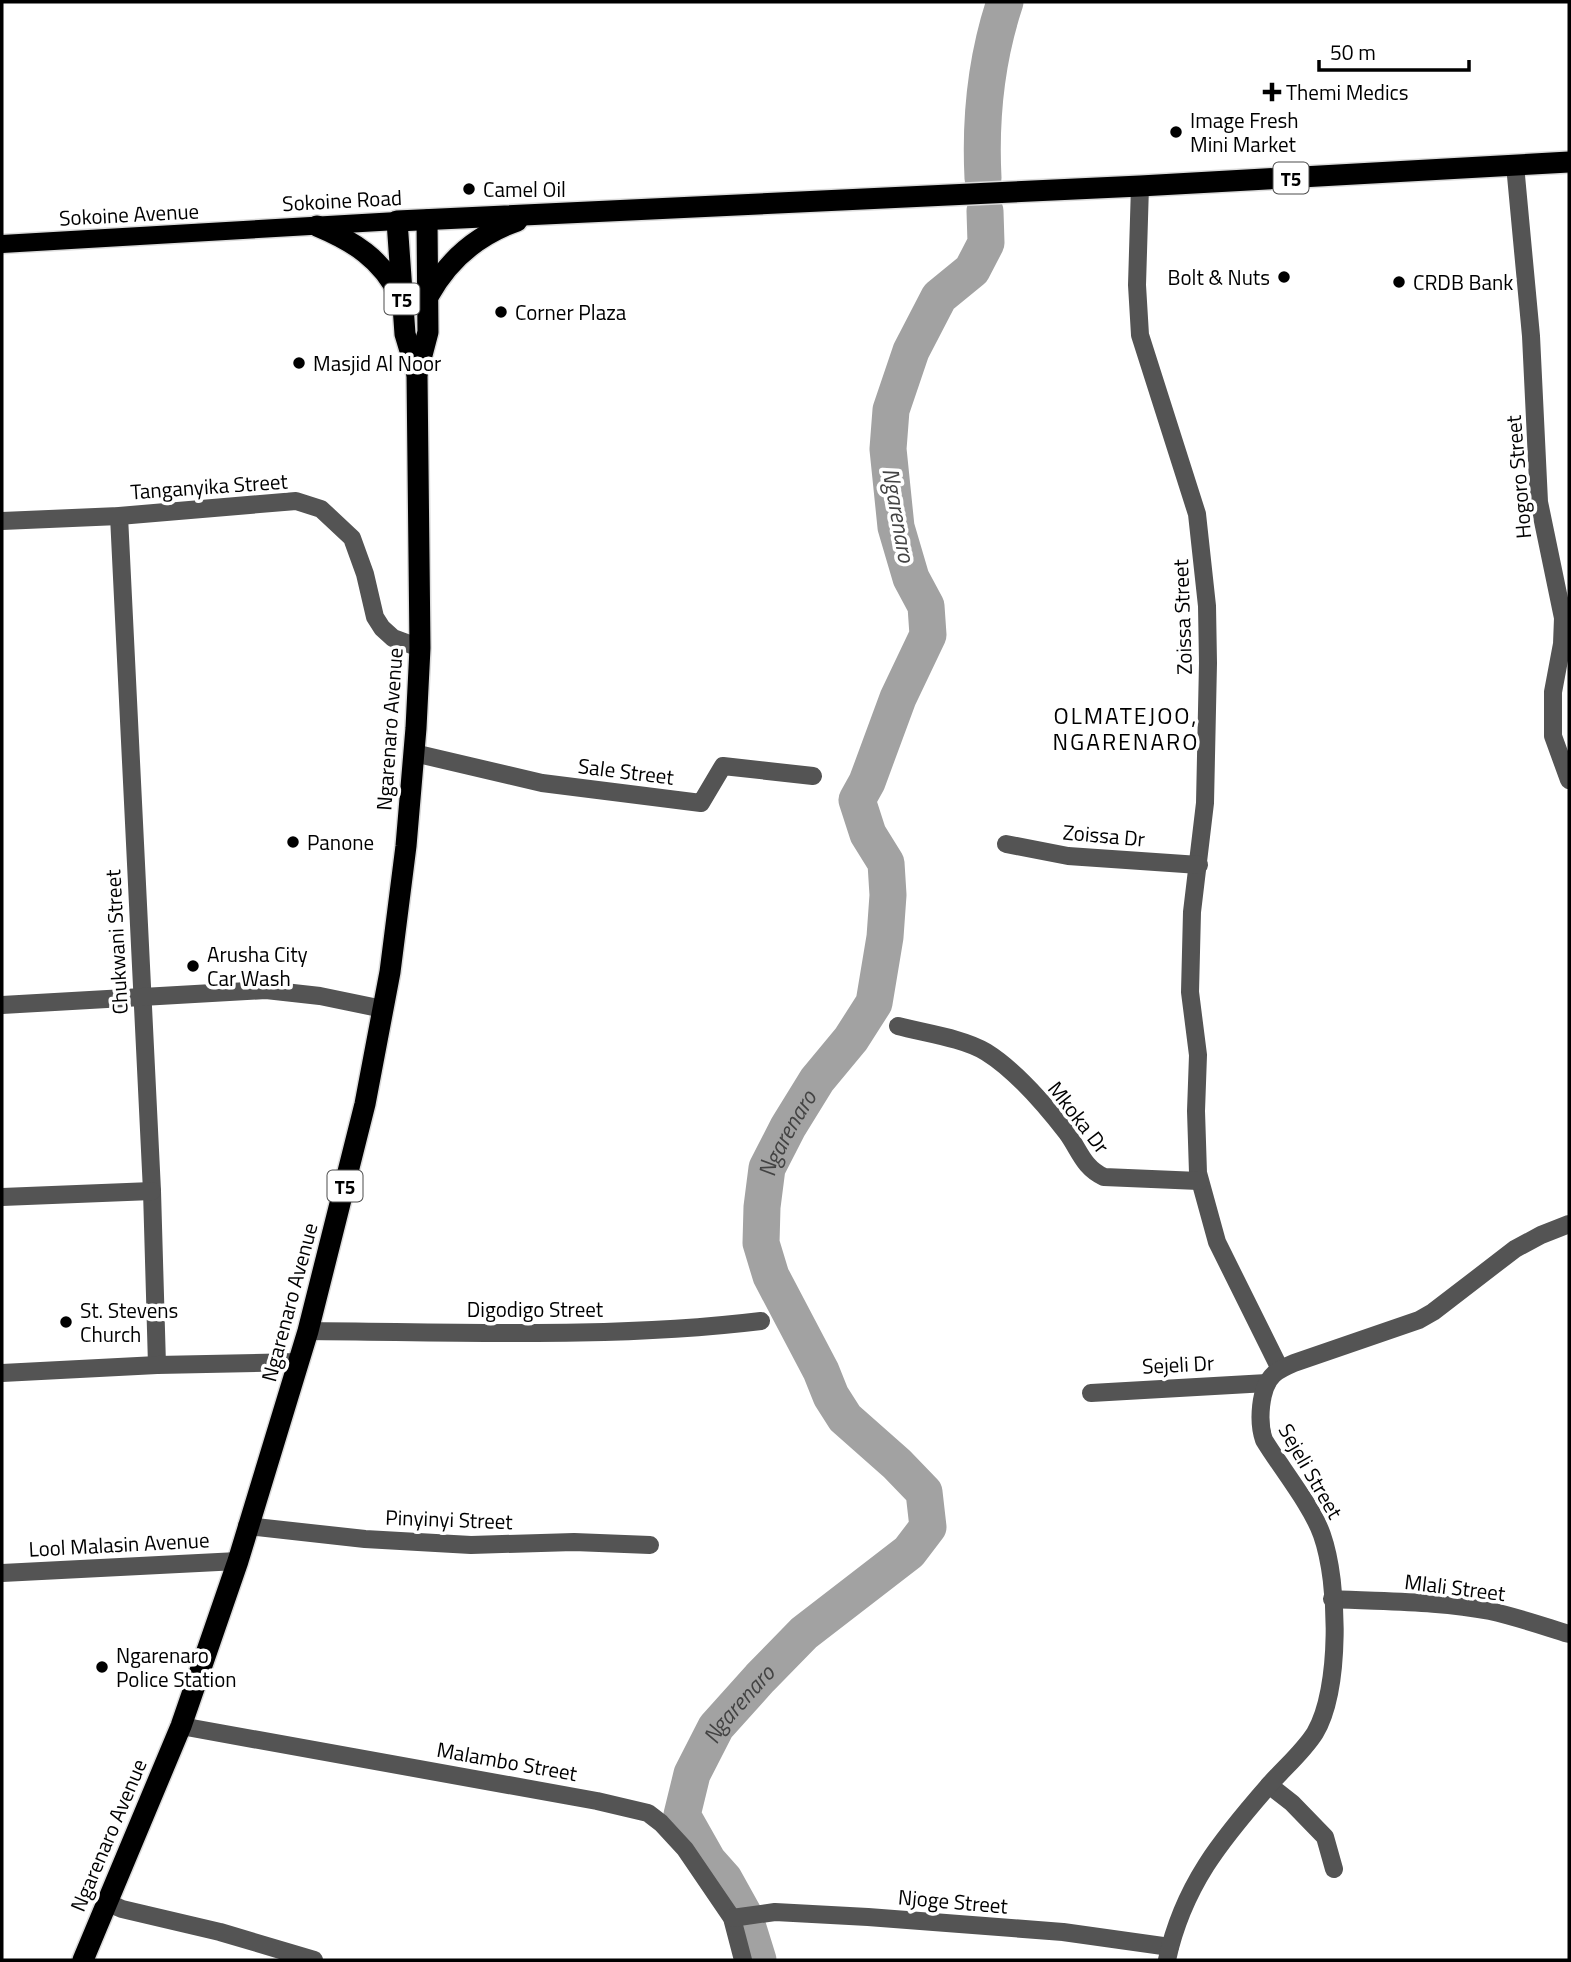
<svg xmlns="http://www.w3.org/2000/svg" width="1571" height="1962" font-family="'Titillium Web',sans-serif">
<rect width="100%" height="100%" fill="#fff"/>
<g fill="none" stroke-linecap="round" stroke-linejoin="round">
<!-- river -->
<g stroke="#a2a2a2" stroke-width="37">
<path d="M983 178C980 118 986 59 1005 2"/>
<path id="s1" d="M758 1960 744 1915 724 1879 708 1861 682 1815 692 1774 716 1727 760 1678 804 1633 909 1552 928 1527 924 1492 897 1464 845 1418 831 1396 821 1371 771 1276 761 1243 762 1207 767 1168 788 1127 817 1080 851 1039 874 1003 885 937 888 895 886 863 868 834 857 800 867 782 898 698 928 635 926 606 911 578 896 527 888 449 891 410 911 351 939 297 972 270 986 243 985 211"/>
</g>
<!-- major casing -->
<g stroke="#dbdbdb" stroke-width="21">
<polyline id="major" points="2,244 397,221"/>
</g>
<!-- highway casing -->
<g stroke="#dbdbdb" stroke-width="24">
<g id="highway">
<path d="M317 226C353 241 382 259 399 295"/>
<path d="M429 295C449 259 477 235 517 221"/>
<polyline points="417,374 405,334 397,221 1140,186 1569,162"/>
<polyline points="83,1960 181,1726 238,1561 308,1331 365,1104 390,972 406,846 416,728 420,648 417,374 428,332 427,220"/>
</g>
</g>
<!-- minor -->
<g stroke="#545454" stroke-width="18">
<polyline points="1515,165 1531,336 1539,502 1563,618 1562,644 1553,692 1553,736 1569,780"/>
<polyline points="1140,186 1137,285 1140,335 1197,514 1207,606 1208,663 1205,803 1192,912 1190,992 1198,1055 1196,1111 1198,1173 1217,1242 1280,1369"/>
<polyline points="119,516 152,1191 157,1365"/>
<polyline points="2,521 119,516 296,501 321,509 352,538 365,574 375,617 382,628 393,638 420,648"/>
<polyline points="414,753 542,783 701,803 723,766 813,776"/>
<polyline points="1006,844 1068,856 1199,865"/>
<polyline points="2,1005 266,990 320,996 383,1009"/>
<path d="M898 1026C924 1033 963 1038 986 1052 1015 1070 1046 1106 1067 1133 1080 1151 1083 1167 1104 1177L1199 1181"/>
<polyline points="2,1197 152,1191"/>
<path d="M308 1331C459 1332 612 1339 761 1321"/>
<polyline points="2,1373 157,1365 299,1362"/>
<polyline points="1091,1393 1267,1383"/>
<polyline points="247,1526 365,1539 471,1545 574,1542 650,1545"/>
<polyline points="2,1573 238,1561"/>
<path d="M1332 1599C1385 1602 1439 1601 1490 1611 1517 1617 1543 1626 1569 1634"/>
<polyline points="181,1726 597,1801 648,1813 661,1823 685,1849 732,1918 743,1960"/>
<polyline points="1269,1785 1292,1803 1325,1837 1334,1869"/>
<polyline points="106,1902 122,1909 220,1932 314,1960"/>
<polyline points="732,1918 775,1912 868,1917 1063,1932 1170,1947"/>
<path d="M1167 1960C1183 1886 1221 1840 1270 1784 1284 1768 1303 1752 1315 1733 1341 1689 1339 1583 1322 1535 1312 1506 1281 1468 1264 1440 1258 1423 1259 1388 1274 1374 1280 1369 1287 1366 1294 1363L1419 1320 1433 1312 1515 1249 1541 1235 1569 1224"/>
</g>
<!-- major -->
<use href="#major" stroke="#000" stroke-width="18"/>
<!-- highway -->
<use href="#highway" stroke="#000" stroke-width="21"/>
</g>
<!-- markers -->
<g fill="#000" stroke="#fff" stroke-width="2.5">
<path d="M1268.5 81.5h7v7h7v7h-7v7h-7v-7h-7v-7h7z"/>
<circle cx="1176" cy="132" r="7"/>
<circle cx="469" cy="189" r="7"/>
<circle cx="1284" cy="277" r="7"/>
<circle cx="1399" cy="282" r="7"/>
<circle cx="501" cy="312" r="7"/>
<circle cx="299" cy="363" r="7"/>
<circle cx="293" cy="842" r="7"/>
<circle cx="193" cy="966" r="7"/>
<circle cx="66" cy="1322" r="7"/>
<circle cx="102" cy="1667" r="7"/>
</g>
<g text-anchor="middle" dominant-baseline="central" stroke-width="7" stroke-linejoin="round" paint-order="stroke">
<!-- shield labels -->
<g fill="#fff" stroke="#4c4c4c" stroke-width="2">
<rect x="1273.5" y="162.5" width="35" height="31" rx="5"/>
<rect x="384.5" y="283.5" width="35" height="31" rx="5"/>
<rect x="327.5" y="1170.5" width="35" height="31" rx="5"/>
</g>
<g font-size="19" font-weight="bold" fill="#000">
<text x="1291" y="178">T5</text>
<text x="402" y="299">T5</text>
<text x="345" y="1186">T5</text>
</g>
<!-- poi labels -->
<g font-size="21" fill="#000" stroke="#fff" text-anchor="start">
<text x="1286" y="92">Themi Medics</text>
<text x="1190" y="120">Image Fresh<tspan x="1190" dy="24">Mini Market</tspan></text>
<text x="483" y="189">Camel Oil</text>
<text x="1270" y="277" text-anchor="end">Bolt &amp; Nuts</text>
<text x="1413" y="282">CRDB Bank</text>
<text x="515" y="312">Corner Plaza</text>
<text x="313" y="363">Masjid Al Noor</text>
<text x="307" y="842">Panone</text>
<text x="207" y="954">Arusha City<tspan x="207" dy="24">Car Wash</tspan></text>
<text x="80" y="1310">St. Stevens<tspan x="80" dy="24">Church</tspan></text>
<text x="116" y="1655">Ngarenaro<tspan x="116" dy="24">Police Station</tspan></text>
</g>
<!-- street labels -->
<g font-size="21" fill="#000" stroke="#fff">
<text transform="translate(342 200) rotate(-3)">Sokoine Road</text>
<text transform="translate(129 214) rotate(-3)">Sokoine Avenue</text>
<text transform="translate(1518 477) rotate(-95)">Hogoro Street</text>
<text transform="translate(209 486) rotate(-4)">Tanganyika Street</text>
<text transform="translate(1182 617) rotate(-92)">Zoissa Street</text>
<text transform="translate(389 729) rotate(-86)">Ngarenaro Avenue</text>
<text transform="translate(626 771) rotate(7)">Sale Street</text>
<text transform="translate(1104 835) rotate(5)">Zoissa Dr</text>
<text transform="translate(116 942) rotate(-93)">Chukwani Street</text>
<text transform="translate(1079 1117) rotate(52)">Mkoka Dr</text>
<text transform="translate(289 1302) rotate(-75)">Ngarenaro Avenue</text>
<text x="535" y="1309">Digodigo Street</text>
<text transform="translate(1178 1364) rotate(-3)">Sejeli Dr</text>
<text transform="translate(1311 1471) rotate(60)">Sejeli Street</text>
<text transform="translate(449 1519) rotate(2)">Pinyinyi Street</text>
<text transform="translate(119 1544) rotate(-3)">Lool Malasin Avenue</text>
<text transform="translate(1455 1587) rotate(7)">Mlali Street</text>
<text transform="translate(507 1761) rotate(10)">Malambo Street</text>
<text transform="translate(108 1835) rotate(-67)">Ngarenaro Avenue</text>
<text transform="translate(953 1901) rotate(5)">Njoge Street</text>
</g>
<!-- water labels -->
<g font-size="23" font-style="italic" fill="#434343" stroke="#fff">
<text transform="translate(899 515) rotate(80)">Ngarenaro</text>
<text stroke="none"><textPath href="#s1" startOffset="1006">Ngarenaro</textPath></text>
<text stroke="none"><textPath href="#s1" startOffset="292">Ngarenaro</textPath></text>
</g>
<!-- neighbourhood labels -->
<g font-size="23" letter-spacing="2" fill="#000" stroke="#fff">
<text x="1126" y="715">OLMATEJOO,<tspan x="1126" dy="26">NGARENARO</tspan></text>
</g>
</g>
<!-- border -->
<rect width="1571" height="1962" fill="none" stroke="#000000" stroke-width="7"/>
<!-- scale -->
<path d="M1319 60v10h150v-10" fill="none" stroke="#000000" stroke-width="3.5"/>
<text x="1330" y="60" font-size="21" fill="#000000" stroke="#ffffff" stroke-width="5" paint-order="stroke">50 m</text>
</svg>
